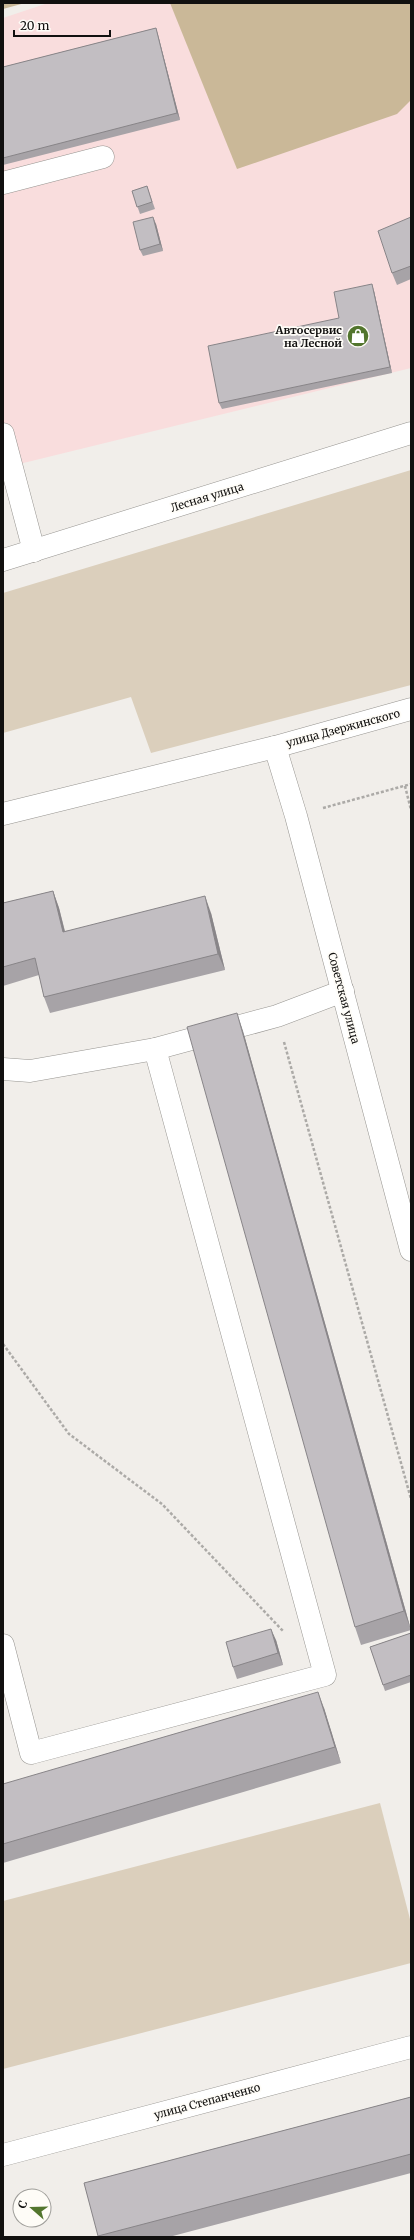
<svg xmlns="http://www.w3.org/2000/svg" width="414" height="2240" font-family="Merriweather,serif">
<rect width="100%" height="100%" fill="#f1eeea"/>
<!-- industrial -->
<polygon fill="#f9dddd" points="48,3 411,3 411,368 3,468 3,18"/>
<!-- green -->
<g fill="#dbcfbc">
<polygon points="411,470 411,685 151,753 131,697 3,733 3,593"/>
<polygon points="380,1803 411,1923 411,1963 3,2069 3,1901"/>
</g>
<!-- forest -->
<g fill="#cab898">
<polygon points="3,3 25,3 3,9"/>
<polygon points="170,3 411,3 411,100 397,114 237,169"/>
</g>
<g fill="none" stroke-linecap="round" stroke-linejoin="round">
<!-- minor casing -->
<g stroke="#979591" stroke-width="23">
<g id="minor">
<polyline points="3,183 103,157"/>
<polyline points="3,434 34,551"/>
<polyline points="3,560 411,433"/>
<polyline points="275,747 296,816 411,1250"/>
<polyline points="3,814 275,747 411,709"/>
<polyline points="3,1069 30,1071 155,1049 277,1016 343,991"/>
<polyline points="3,1645 31,1753 325,1675 155,1049"/>
<polyline points="3,2155 411,2047"/>
</g>
</g>
<!-- path -->
<g stroke="#acaaa7" stroke-width="2.5" stroke-dasharray="3 2" stroke-linecap="butt">
<polyline points="405,786 411,810"/>
<polyline points="323,808 411,784"/>
<polyline points="284,1042 411,1499"/>
<polyline points="3,1344 69,1434 162,1504 283,1631"/>
</g>
<!-- minor -->
<use href="#minor" stroke="#fff" stroke-width="22"/>
</g>
<!-- wall -->
<g fill="#a7a3a7">
<polygon points="156,28 158,35 180,120 3,165 3,67"/>
<polygon points="147,186 155,209 140,214 132,191"/>
<polygon points="411,217 411,279 397,285 392,273"/>
<polygon points="156,224 163,251 143,256 140,250"/>
<polygon points="374,291 392,373 222,409 219,403 339,318"/>
<polygon points="53,891 59,908 65,931 211,913 225,970 50,1013 44,997 39,975 3,986 3,903"/>
<polygon points="243,1031 411,1630 361,1645 355,1627"/>
<polygon points="411,1633 411,1682 385,1691 370,1647"/>
<polygon points="276,1640 283,1665 237,1679 233,1667"/>
<polygon points="324,1708 341,1763 3,1863 3,1784"/>
<polygon points="411,2097 411,2173 169,2237 99,2237 84,2183"/>
</g>
<!-- shaded-wall -->
<g fill="#888588">
<polygon points="156,28 158,35 180,120 177,113"/>
<polygon points="153,217 156,224 163,251 160,244"/>
<polygon points="372,284 374,291 392,373 390,367"/>
<polygon points="53,891 59,908 69,949 63,932"/>
<polygon points="205,896 211,913 225,970 218,954"/>
<polygon points="237,1013 243,1031 411,1630 404,1611"/>
<polygon points="271,1629 276,1640 283,1665 278,1653"/>
<polygon points="318,1692 324,1708 341,1763 335,1747"/>
</g>
<!-- building -->
<g fill="#c2bec2" stroke="#888588">
<polygon points="156,28 177,113 3,158 3,67"/>
<polygon points="147,186 152,202 137,207 132,191"/>
<polygon points="153,217 160,244 140,250 133,222"/>
<polygon points="411,217 411,266 392,273 378,231"/>
<polygon points="372,284 390,367 219,403 208,346 339,318 334,292"/>
<polygon points="53,891 63,932 205,896 218,954 44,997 35,958 3,967 3,903"/>
<polygon points="237,1013 404,1611 355,1627 187,1027"/>
<polygon points="271,1629 278,1653 233,1667 226,1642"/>
<polygon points="411,1633 411,1675 383,1685 370,1647"/>
<polygon points="318,1692 335,1747 3,1844 3,1784"/>
<polygon points="411,2097 411,2154 98,2236 84,2183"/>
</g>
<!-- icons -->
<defs>
<g id="shop-disc" transform="scale(1.15)"><circle r="9.5" fill="#52752d" stroke="#fefcf7"/><path d="M-5-2.5h2.3a2.7 3.5 0 0 1 5.4 0H5L5.5 6h-11ZM-1.5-2.5h3a1.5 2.3 0 0 0-3 0Z" fill="#fff"/></g>
</defs>
<g fill-rule="evenodd">
<use href="#shop-disc" x="358" y="336"/>
</g>
<g text-anchor="middle" dominant-baseline="central" stroke-width="3.5" stroke-linejoin="round" paint-order="stroke">
<!-- poi labels -->
<g font-size="11" font-weight="bold" fill="#11100f" stroke="#fefcf7" text-anchor="end">
<text x="342" y="330">Автосервис<tspan x="342" dy="13">на Лесной</tspan></text>
</g>
<!-- street labels -->
<g font-size="11" fill="#11100f" stroke="#fefcf7">
<text transform="translate(207 497) rotate(-17)">Лесная улица</text>
<text transform="translate(343 728) rotate(-15)">улица Дзержинского</text>
<text transform="translate(344 998) rotate(75)">Советская улица</text>
<text transform="translate(207 2101) rotate(-15)">улица Степанченко</text>
</g>
</g>
<!-- border -->
<rect width="414" height="2240" fill="none" stroke="#11100f" stroke-width="8"/>
<!-- north arrow -->
<g transform="translate(32 2208) rotate(290)"><circle r="19" fill="#fefcf7" stroke="#9f9e9a"/>
<path d="M0-3L7 15L0 10L-7 15Z" fill="#52752d"/>
<text y="-6" font-size="11" font-weight="bold" text-anchor="middle" fill="#11100f">С</text>
</g>
<!-- scale -->
<path d="M14 30v6h96v-6" fill="none" stroke="#11100f" stroke-width="2"/>
<text x="20" y="30" font-size="12" fill="#11100f" stroke="#fefcf7" stroke-width="3" paint-order="stroke">20 m</text>
</svg>
